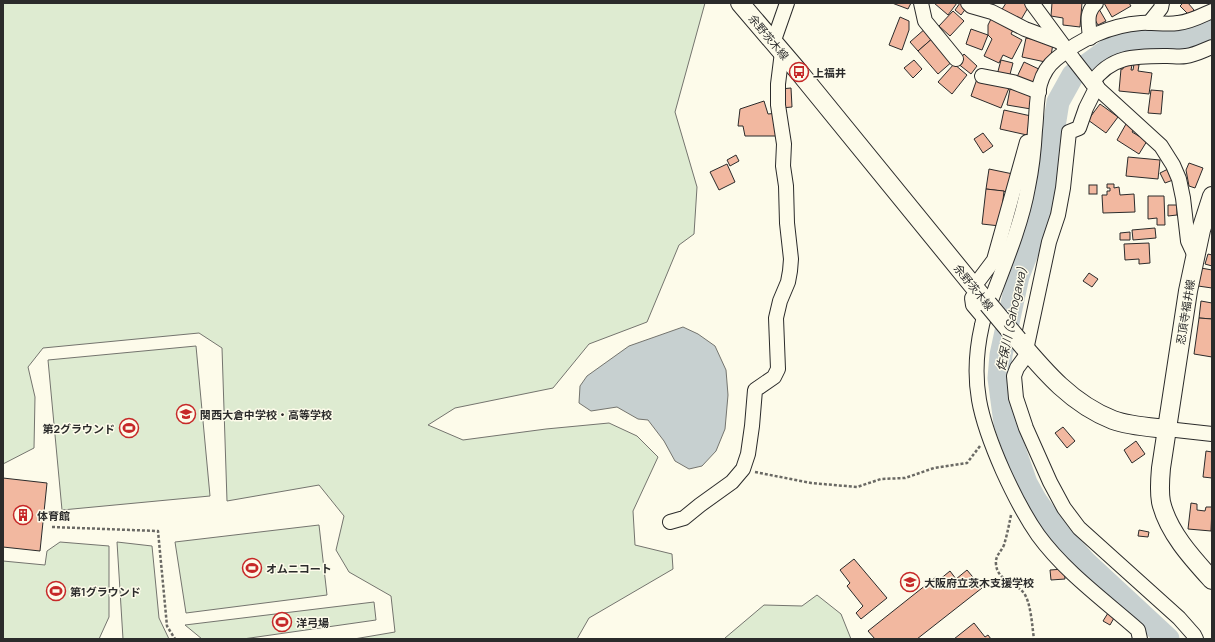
<svg xmlns="http://www.w3.org/2000/svg" width="1215" height="642" font-family="Manrope,'Noto Sans JP',sans-serif">
<rect width="100%" height="100%" fill="#fdfbea"/>
<!-- green -->
<g fill="#deebd1" stroke="#74746e">
<polygon points="3,3 705,3 675,112 697,187 694,234 679,245 647,322 589,344 553,388 455,408 428,425 463,440 546,429 609,423 637,436 658,457 633,511 635,545 672,554 673,569 589,618 577,639 354,639 395,632 391,596 349,572 336,550 344,516 319,485 227,501 222,348 199,333 43,348 28,367 35,397 34,448 3,464"/>
<polygon points="196,346 210,496 62,510 48,360"/>
<polygon points="319,525 327,595 186,613 175,542"/>
<polygon points="60,542 109,546 109,617 99,639 3,639 3,561 45,565 47,551"/>
<polygon points="117,542 152,546 159,618 169,639 123,639"/>
<polygon points="817,595 841,614 851,639 726,639 725,638 764,605 802,606"/>
<polygon points="374,602 376,620 243,639 202,639 185,625"/>
</g>
<!-- water -->
<polygon fill="#c7d0d0" stroke="#74746e" points="683,327 698,334 715,346 726,370 728,395 725,429 716,451 702,466 689,469 675,461 664,441 648,420 638,419 617,407 591,411 579,403 580,386 587,376 629,346"/>
<g fill="none" stroke-linecap="round" stroke-linejoin="round">
<!-- river -->
<polyline stroke="#c7d0d0" stroke-width="23" points="1168,639 1085,562 1058,532 1036,501 1026,483 1005,423 999,378 1001,355 1018,276 1038,224 1058,102 1073,75 1116,44 1153,41 1186,40 1212,27"/>
</g>
<!-- building -->
<g fill="#f2b8a0" stroke="#2b2b2b">
<polygon points="892,3 911,3 908,9"/>
<polygon points="934,3 957,3 948,15"/>
<polygon points="960,3 962,3 967,7 961,15 955,10"/>
<polygon points="1006,3 1024,3 1029,6 1019,23 1001,11"/>
<polygon points="1052,3 1082,3 1080,27 1063,25 1063,18 1051,16"/>
<polygon points="1104,3 1129,3 1131,6 1112,17"/>
<polygon points="1183,3 1188,3 1194,10 1189,15 1180,6"/>
<polygon points="1099,9 1106,21 1098,25 1091,13"/>
<polygon points="953,11 964,21 950,36 939,26"/>
<polygon points="900,17 909,21 909,30 902,50 889,45"/>
<polygon points="992,17 1014,28 1011,34 1022,40 1012,59 1003,55 999,63 984,56 992,39 988,35 988,25"/>
<polygon points="926,28 934,37 918,51 910,42"/>
<polygon points="971,29 988,35 982,50 966,44"/>
<polygon points="934,37 954,60 938,74 918,51"/>
<polygon points="1026,38 1053,43 1050,63 1022,57"/>
<polygon points="964,54 977,66 971,74 957,63"/>
<polygon points="914,60 922,69 913,78 904,68"/>
<polygon points="1001,60 1013,63 1009,78 997,75"/>
<polygon points="1024,62 1043,71 1035,88 1016,79"/>
<polygon points="954,64 967,75 952,94 938,82"/>
<polygon points="1123,64 1132,65 1131,70 1133,70 1134,64 1139,65 1138,71 1152,73 1149,94 1119,91 1121,69 1123,69"/>
<polygon points="978,76 1009,88 1001,108 971,96"/>
<polygon points="791,88 792,107 781,108 780,89"/>
<polygon points="1010,89 1033,93 1031,109 1007,105"/>
<polygon points="1151,90 1163,91 1161,114 1148,113"/>
<polygon points="764,101 768,114 779,113 779,136 745,136 743,126 738,126 740,109"/>
<polygon points="1100,104 1118,117 1106,133 1088,120"/>
<polygon points="1004,110 1031,116 1027,135 1000,129"/>
<polygon points="1126,124 1134,129 1132,132 1147,141 1139,154 1117,140"/>
<polygon points="983,133 993,146 983,153 974,139"/>
<polygon points="736,155 739,161 730,166 727,160"/>
<polygon points="1128,157 1160,160 1158,179 1126,176"/>
<polygon points="1189,163 1203,168 1195,188 1189,186 1186,170"/>
<polygon points="727,164 735,182 719,190 710,172"/>
<polygon points="989,169 1013,174 1009,192 986,189"/>
<polygon points="1168,169 1173,180 1165,183 1160,173"/>
<polygon points="1107,184 1114,184 1114,188 1119,187 1120,195 1134,194 1135,212 1103,213 1102,195 1107,195 1107,191 1110,191 1110,188 1107,188"/>
<rect x="1089" y="185" width="8" height="9"/>
<polygon points="986,189 1004,191 1000,226 982,224"/>
<polygon points="1148,196 1164,196 1165,225 1157,225 1157,218 1148,219"/>
<polygon points="1168,205 1177,205 1177,215 1168,216"/>
<polygon points="1155,228 1156,238 1133,240 1132,230"/>
<polygon points="1130,232 1130,240 1120,240 1120,233"/>
<polygon points="1149,243 1150,263 1139,264 1139,259 1125,260 1124,244"/>
<polygon points="1208,254 1212,255 1212,266 1205,264"/>
<polygon points="1201,268 1212,270 1212,288 1198,286"/>
<polygon points="1089,273 1098,279 1092,287 1083,281"/>
<polygon points="1201,301 1212,303 1212,319 1199,318"/>
<polygon points="1199,318 1212,319 1212,357 1194,354"/>
<polygon points="1063,427 1075,441 1067,448 1055,433"/>
<polygon points="1136,441 1145,454 1132,463 1124,450"/>
<polygon points="1206,451 1212,452 1212,478 1203,477"/>
<polygon points="3,478 47,483 40,551 3,547"/>
<polygon points="1191,503 1197,504 1197,510 1205,511 1206,507 1212,507 1211,531 1188,529"/>
<polygon points="1139,530 1149,532 1148,537 1138,536"/>
<polygon points="854,559 887,598 861,619 856,613 863,606 847,586 850,583 840,570"/>
<polygon points="1064,569 1065,579 1051,580 1050,570"/>
<polygon points="967,570 982,588 917,639 875,639 868,631 936,577 939,580 950,571 956,579"/>
<polygon points="1108,613 1114,618 1110,625 1103,621"/>
<polygon points="974,623 985,637 988,635 991,639 954,639"/>
</g>
<g fill="none" stroke-linecap="round" stroke-linejoin="round">
<!-- minor casing -->
<g stroke="#2b2b2b" stroke-width="16">
<g id="minor">
<polyline points="921,3 925,21 956,59"/>
<polyline points="968,3 971,6 992,12 1025,29 1060,42"/>
<polyline points="1032,3 1074,60 1092,83 1161,146 1173,165 1179,179 1183,198 1188,241 1195,256"/>
<polyline points="1149,23 1161,8 1162,3"/>
<path d="M1090 38C1089 24 1085 13 1096 3"/>
<polyline points="773,43 787,3"/>
<polyline points="982,76 1013,82 1039,92"/>
<path d="M1092 83C1111 55 1137 56 1167 56 1173 56 1180 57 1186 56 1195 55 1204 50 1212 47"/>
<polyline points="979,280 994,260 1027,142"/>
<polyline points="972,298 973,305 984,318"/>
<polyline points="1026,350 1049,242 1058,215 1063,188 1069,132 1079,128 1086,108 1097,86"/>
<polyline points="1028,353 1017,368 1014,376 1016,398 1026,428 1050,482 1064,508 1079,528 1179,618 1194,635 1196,639"/>
<polyline points="1167,429 1212,434"/>
<polyline points="670,522 684,518 700,505 732,482 743,469 748,454 752,426 755,390 774,377 778,369 776,318 780,301 788,282 790,271 791,259 787,223 786,186 783,166 784,144 778,105 778,84 782,52"/>
<path d="M1140 639 1138 630C1104 600 1065 572 1038 535 1024 515 1013 493 1003 471 980 419 969 382 982 325 984 315 990 305 993 295 1006 261 1022 222 1028 187 1032 168 1034 149 1035 130 1038 104 1034 77 1056 59 1080 39 1111 25 1141 23 1153 22 1166 25 1178 23 1190 22 1201 16 1212 11"/>
</g>
</g>
<!-- major casing -->
<g stroke="#2b2b2b" stroke-width="20">
<g id="major">
<polyline points="740,3 799,72 988,304"/>
<path d="M1212 196 1201 230 1188 291 1161 468C1160 479 1159 491 1161 502 1168 532 1192 558 1212 580"/>
<path d="M1018 340C1045 372 1072 404 1113 420 1129 426 1149 427 1167 429"/>
</g>
</g>
<!-- path -->
<g stroke="#6a6964" stroke-width="2.5" stroke-dasharray="3 2" stroke-linecap="butt">
<polyline points="755,472 811,483 857,487 881,479 905,478 934,468 967,463 980,446"/>
<path d="M1011 515C1009 525 1007 535 1004 545 1001 552 995 556 996 564 997 580 1014 582 1023 592 1031 601 1032 626 1034 639"/>
<polyline points="52,527 158,531 167,626 175,639"/>
</g>
<!-- minor -->
<use href="#minor" stroke="#fdfbea" stroke-width="14"/>
<!-- major -->
<use href="#major" stroke="#fdfbea" stroke-width="18"/>
<!-- major-bridge casing -->
<g stroke="#2b2b2b" stroke-width="20" stroke-linecap="butt">
<polyline id="major-bridge" points="988,304 1018,340"/>
</g>
<!-- major-bridge -->
<use href="#major-bridge" stroke="#fdfbea" stroke-width="18"/>
</g>
<!-- icons -->
<defs>
<g id="bus-ring" transform="scale(1)"><circle r="9.5" fill="#fdfbea" stroke="#c62828" stroke-width="1.5"/><path d="M-5-6H5V4H4V6H2V4H-2V6H-4V4H-5ZM-3.5-4V0h7V-4ZM-3.5 1.2v1.5H-2V1.2ZM2 1.2v1.5H3.5V1.2Z" fill="#c62828"/></g>
<g id="school-ring" transform="scale(1)"><circle r="9.5" fill="#fdfbea" stroke="#c62828" stroke-width="1.5"/><path d="M0-5L7-2L0 1L-7-2ZM-4 1L0 2.5L4 1V4Q0 6-4 4Z" fill="#c62828"/></g>
<g id="stadium-ring" transform="scale(1)"><circle r="9.5" fill="#fdfbea" stroke="#c62828" stroke-width="1.5"/><path d="M0-5a6.5 5 0 1 0 0 10a6.5 5 0 1 0 0-10ZM-3.5-1.8h7v3.6h-7Z" fill="#c62828"/></g>
<g id="building-ring" transform="scale(1)"><circle r="9.5" fill="#fdfbea" stroke="#c62828" stroke-width="1.5"/><path d="M-4-6H4V6H1V3H-1V6H-4ZM-2.5-4.3h1.7v1.8h-1.7ZM.8-4.3h1.7v1.8H.8ZM-2.5-1h1.7V.8h-1.7ZM.8-1h1.7V.8H.8Z" fill="#c62828"/></g>
</defs>
<g fill-rule="evenodd">
<use href="#bus-ring" x="799" y="72"/>
<use href="#school-ring" x="186" y="414"/>
<use href="#stadium-ring" x="129" y="428"/>
<use href="#building-ring" x="23" y="515"/>
<use href="#stadium-ring" x="252" y="568"/>
<use href="#school-ring" x="910" y="582"/>
<use href="#stadium-ring" x="56" y="591"/>
<use href="#stadium-ring" x="282" y="622"/>
</g>
<g text-anchor="middle" dominant-baseline="central" stroke-width="3" stroke-linejoin="round" paint-order="stroke">
<!-- street labels -->
<g font-size="11" fill="#2b2b2b" stroke="#fdfbea">
<text transform="translate(769 37) rotate(50)">余野茨木線</text>
<text transform="translate(974 287) rotate(51)">余野茨木線</text>
<text transform="translate(1185 312) rotate(-81)">忍頂寺福井線</text>
</g>
<!-- poi labels -->
<g font-size="11" font-weight="bold" fill="#2b2b2b" stroke="#fdfbea" text-anchor="start">
<text x="813" y="72">上福井</text>
<text x="200" y="414">関西大倉中学校・高等学校</text>
<text x="115" y="428" text-anchor="end">第2グラウンド</text>
<text x="37" y="515">体育館</text>
<text x="266" y="568">オムニコート</text>
<text x="924" y="582">大阪府立茨木支援学校</text>
<text x="70" y="591">第1グラウンド</text>
<text x="296" y="622">洋弓場</text>
</g>
<!-- water labels -->
<g font-size="12" font-style="italic" fill="#2b2b2b" stroke="#fdfbea">
<text transform="translate(1011 319) rotate(-78)">佐保川 (Sahogawa)</text>
</g>
</g>
<!-- border -->
<rect width="1215" height="642" fill="none" stroke="#2b2b2b" stroke-width="8"/>
</svg>
